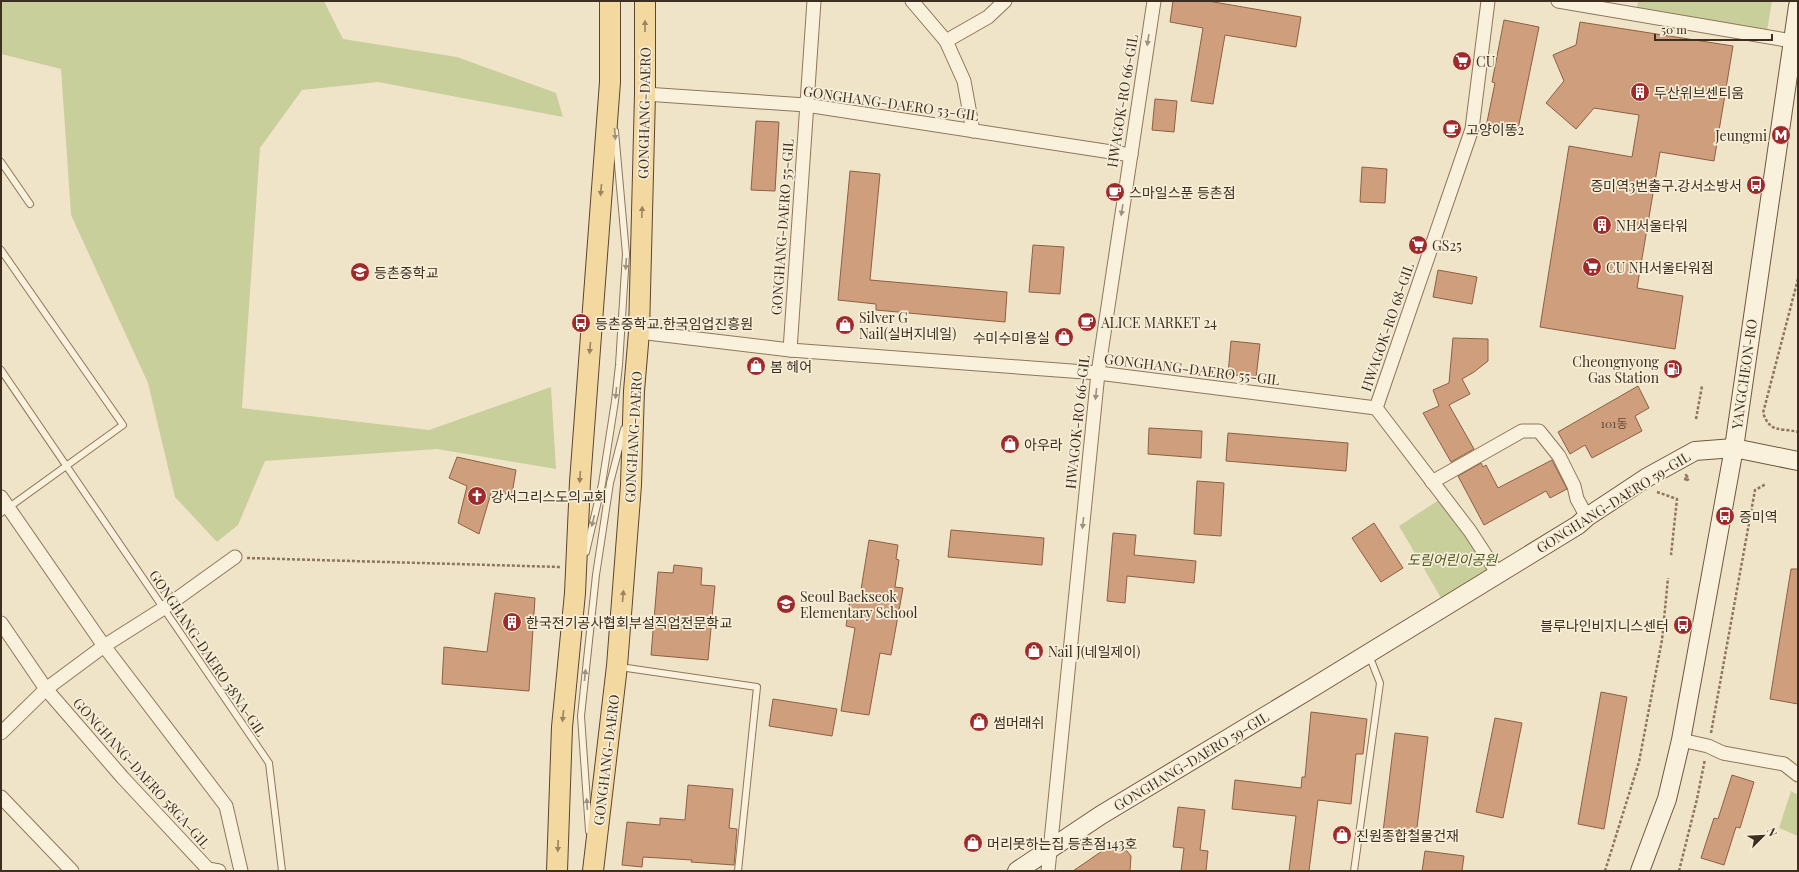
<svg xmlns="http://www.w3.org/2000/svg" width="1799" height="872" font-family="'Playfair Display','Noto Sans KR',serif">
<rect width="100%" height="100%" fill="#f0e4c8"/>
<!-- green -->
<g fill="#c9cf9b">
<polygon points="1,1 324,1 343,39 457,57 556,93 563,117 378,82 302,90 260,148 242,408 429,430 551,387 556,469 437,449 265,461 238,525 217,542 175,497 148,383 71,215 61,69 1,54"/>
<polygon points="1638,1 1772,1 1767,31 1637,9"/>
<polygon points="1442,498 1495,572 1444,603 1399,526"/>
<polygon points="1791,791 1798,795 1798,836 1779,828"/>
</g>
<!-- building -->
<g fill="#cf9f7d" stroke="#8d5f41">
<polygon points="1173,1 1208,1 1301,17 1296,47 1225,35 1213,104 1191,101 1203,28 1170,22"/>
<polygon points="1504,20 1539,27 1517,134 1486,127 1495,83 1492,82"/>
<polygon points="1580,22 1733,46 1714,161 1660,152 1637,288 1683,296 1675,349 1540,327 1569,146 1632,157 1639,115 1594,108 1576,129 1546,103 1564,81 1553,55 1576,45"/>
<polygon points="1155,99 1177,101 1174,132 1152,130"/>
<polygon points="756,121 779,122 775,191 751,190"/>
<polygon points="1362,167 1387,169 1385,203 1360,202"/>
<polygon points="850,171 880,174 870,280 1007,292 1005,322 876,310 876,304 838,300"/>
<polygon points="1033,245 1064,247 1060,294 1029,292"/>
<polygon points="1438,270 1477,277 1472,304 1433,297"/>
<polygon points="1453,338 1488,339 1488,361 1474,372 1462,379 1470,394 1449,405 1474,449 1451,462 1423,413 1439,406 1433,390 1449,383"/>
<polygon points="1231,341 1260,344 1256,378 1228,374"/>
<polygon points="1638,386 1649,408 1635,416 1642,431 1592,458 1585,445 1570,454 1558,432"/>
<polygon points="1149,428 1202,431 1201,458 1148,454"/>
<polygon points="1228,433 1348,443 1346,471 1226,461"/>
<polygon points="457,457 516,470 512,494 491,493 479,534 458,523 467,486 449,478"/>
<polygon points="1552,460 1567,489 1550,498 1546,491 1484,525 1458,476 1481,463 1483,467 1486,465 1498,488"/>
<polygon points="1197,481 1224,483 1221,536 1194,534"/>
<polygon points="1374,523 1403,568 1381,582 1352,538"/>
<polygon points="951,530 1044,538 1042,565 948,557"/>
<polygon points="1113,533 1136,535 1134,555 1196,561 1194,583 1127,576 1125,603 1107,601"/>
<polygon points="869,540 898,545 896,559 899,560 895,587 903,588 891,655 880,653 869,715 841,711 855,628 846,626 850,600 859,602"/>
<polygon points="674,565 702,568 701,585 715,586 708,660 651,655 658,572 673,573"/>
<polygon points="1791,569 1798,569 1798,704 1770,699"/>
<polygon points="495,593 535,598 529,691 442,684 444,647 487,652"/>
<polygon points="1601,692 1627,697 1604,829 1578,824"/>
<polygon points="773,699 837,709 832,736 769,726"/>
<polygon points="1311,712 1367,719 1363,754 1356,754 1351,804 1318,800 1309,871 1289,871 1296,816 1232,809 1235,780 1301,788 1302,777 1305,777"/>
<polygon points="1495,718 1522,723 1503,818 1476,812"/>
<polygon points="1395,733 1428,737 1416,836 1383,832"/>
<polygon points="1732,775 1754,782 1740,828 1736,827 1724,865 1701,858 1714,818 1718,819"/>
<polygon points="688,785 733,789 729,828 737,829 734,865 691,862 692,860 643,857 642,867 622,865 627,822 660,825 660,818 685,820"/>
<polygon points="1178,807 1205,810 1200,850 1208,851 1206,871 1181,871 1184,848 1173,847"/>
<polygon points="1111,845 1122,845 1131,856 1130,871 1073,871"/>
<polygon points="1425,851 1464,856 1462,871 1422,871"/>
</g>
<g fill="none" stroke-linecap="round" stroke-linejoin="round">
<!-- service casing -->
<g stroke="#8d765c" stroke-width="8">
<g id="service">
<polyline points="1,162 30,204"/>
<polyline points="1,250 123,425 1,513"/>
<polyline points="1,370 269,763 282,871"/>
<polyline points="586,552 602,484 615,401 619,365 626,254 615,131"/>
<polyline points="620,667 757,687 738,871"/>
<polyline points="589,831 581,716 596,575 610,483 624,429"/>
<polyline points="1354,871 1380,683 1369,655"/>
</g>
</g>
<!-- minor casing -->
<g stroke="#8d765c" stroke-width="15">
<g id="minor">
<polyline points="912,1 946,41 964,81 973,131"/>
<polyline points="1558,1 1792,41"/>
<polyline points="946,41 988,17 1005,1"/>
<polyline points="645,94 806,105 1131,155"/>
<polyline points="639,332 790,350 1098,373 1376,408"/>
<polyline points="790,350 814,1"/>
<polyline points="1376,408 1472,129 1488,1"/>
<polyline points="1376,408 1470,531 1498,574"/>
<polyline points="1432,482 1522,431 1539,431 1559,456 1574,486 1577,499 1587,517"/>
<polyline points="1,497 104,646 226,806 241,871"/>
<polyline points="1,623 46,689 123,778 208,869 219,871"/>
<polyline points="1,733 46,689 104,646 164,608 235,557"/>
<polyline points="1681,740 1708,746 1723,753 1784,764 1798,775"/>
<polyline points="1,797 72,871"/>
<polyline points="1048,871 1098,373 1154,1"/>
</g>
</g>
<!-- secondary casing -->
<g stroke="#6f573f" stroke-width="20">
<g id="secondary">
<polyline points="1017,871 1101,815 1312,688 1578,525 1587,517 1646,478 1695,451 1734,448 1798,461"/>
<polyline points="1640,871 1667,799 1681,740 1734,448 1798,6"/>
</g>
</g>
<!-- primary casing -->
<g stroke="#5b4430" stroke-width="22">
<g id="primary">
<polyline points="557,871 562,727 575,593 580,482 610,82 610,1"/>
<polyline points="593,871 617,666 631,485 634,391 639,332 645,94 645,1"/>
</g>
</g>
<!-- path -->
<g stroke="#8d765c" stroke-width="2.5" stroke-dasharray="3 2" stroke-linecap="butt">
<path d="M1798 279 1763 413C1771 434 1779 427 1798 432"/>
<polyline points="1696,419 1702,386"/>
<polygon points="1686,475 1689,479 1685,481"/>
<polyline points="1657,492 1677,499 1671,555"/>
<polyline points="247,558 560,567"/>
<polyline points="1711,733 1755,490 1766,484"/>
<polyline points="1605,871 1639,762 1662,640 1668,578"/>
<polyline points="1679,871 1697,799 1705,759"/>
</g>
<!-- service -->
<use href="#service" stroke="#faf1dc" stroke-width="6"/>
<!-- minor -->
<use href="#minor" stroke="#faf1dc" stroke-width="13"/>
<!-- secondary -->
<use href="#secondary" stroke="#faf1dc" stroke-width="18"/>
<!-- primary -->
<use href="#primary" stroke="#f3d9a0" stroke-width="20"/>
</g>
<!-- one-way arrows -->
<defs><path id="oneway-solid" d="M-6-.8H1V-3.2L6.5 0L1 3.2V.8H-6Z"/></defs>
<g fill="#988460">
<use href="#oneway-solid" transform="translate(645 26) rotate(-90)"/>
<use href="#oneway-solid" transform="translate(601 190) rotate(95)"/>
<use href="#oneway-solid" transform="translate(642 212) rotate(-88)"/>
<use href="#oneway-solid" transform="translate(590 348) rotate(95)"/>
<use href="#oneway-solid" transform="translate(580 477) rotate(94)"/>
<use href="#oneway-solid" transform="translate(623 596) rotate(-85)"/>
<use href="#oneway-solid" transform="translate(563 716) rotate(96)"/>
<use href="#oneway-solid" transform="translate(558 846) rotate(92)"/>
</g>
<g fill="#9c907e">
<use href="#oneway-solid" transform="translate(1148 40) rotate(99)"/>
<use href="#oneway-solid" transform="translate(615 134) rotate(85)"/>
<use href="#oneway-solid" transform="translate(1122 210) rotate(99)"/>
<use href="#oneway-solid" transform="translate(626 264) rotate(94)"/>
<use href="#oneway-solid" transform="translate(616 393) rotate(96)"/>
<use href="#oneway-solid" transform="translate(1096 394) rotate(96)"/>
<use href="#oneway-solid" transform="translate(593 521) rotate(104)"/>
<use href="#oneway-solid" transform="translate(1083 523) rotate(96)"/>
<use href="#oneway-solid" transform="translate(585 675) rotate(-84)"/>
<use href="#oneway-solid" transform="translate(587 804) rotate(-94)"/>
</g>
<!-- icons -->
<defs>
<g id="supermarket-disc" transform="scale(1)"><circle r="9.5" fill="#9e2a2b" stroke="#f7eed8"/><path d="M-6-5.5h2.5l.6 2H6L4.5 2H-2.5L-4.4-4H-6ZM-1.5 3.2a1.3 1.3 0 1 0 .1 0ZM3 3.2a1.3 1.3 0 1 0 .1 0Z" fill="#fff"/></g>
<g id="building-disc" transform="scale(1)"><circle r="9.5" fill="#9e2a2b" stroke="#f7eed8"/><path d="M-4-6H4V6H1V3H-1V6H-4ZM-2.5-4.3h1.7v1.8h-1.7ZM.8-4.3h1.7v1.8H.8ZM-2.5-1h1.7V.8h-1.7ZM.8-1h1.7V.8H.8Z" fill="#fff"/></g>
<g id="cafe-disc" transform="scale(1)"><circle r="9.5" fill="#9e2a2b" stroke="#f7eed8"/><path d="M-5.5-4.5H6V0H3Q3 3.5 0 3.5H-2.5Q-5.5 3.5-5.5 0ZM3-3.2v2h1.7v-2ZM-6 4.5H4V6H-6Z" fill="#fff"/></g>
<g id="metro-disc" transform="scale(1)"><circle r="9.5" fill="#9e2a2b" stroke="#f7eed8"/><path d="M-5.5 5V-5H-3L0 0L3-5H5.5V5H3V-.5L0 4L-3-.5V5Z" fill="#fff"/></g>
<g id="bus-disc" transform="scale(1)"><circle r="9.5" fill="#9e2a2b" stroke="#f7eed8"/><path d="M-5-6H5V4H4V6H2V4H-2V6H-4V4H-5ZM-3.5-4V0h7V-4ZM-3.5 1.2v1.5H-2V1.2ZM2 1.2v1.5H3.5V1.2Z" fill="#fff"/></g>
<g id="school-disc" transform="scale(1)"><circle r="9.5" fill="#9e2a2b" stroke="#f7eed8"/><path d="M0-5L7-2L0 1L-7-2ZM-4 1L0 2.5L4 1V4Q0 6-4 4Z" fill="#fff"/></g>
<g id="shop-disc" transform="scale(1)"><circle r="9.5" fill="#9e2a2b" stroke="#f7eed8"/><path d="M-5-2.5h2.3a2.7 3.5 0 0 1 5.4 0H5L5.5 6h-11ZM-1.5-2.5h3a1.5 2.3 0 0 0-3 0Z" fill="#fff"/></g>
<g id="fuel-disc" transform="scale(1)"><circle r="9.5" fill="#9e2a2b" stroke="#f7eed8"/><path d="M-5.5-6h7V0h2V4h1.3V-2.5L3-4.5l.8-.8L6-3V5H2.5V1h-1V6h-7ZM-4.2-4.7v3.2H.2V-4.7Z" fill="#fff"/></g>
<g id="church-disc" transform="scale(1)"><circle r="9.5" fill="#9e2a2b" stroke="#f7eed8"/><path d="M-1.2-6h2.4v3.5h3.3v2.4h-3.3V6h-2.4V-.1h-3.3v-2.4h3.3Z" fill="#fff"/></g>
</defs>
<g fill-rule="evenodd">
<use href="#supermarket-disc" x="1462" y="61"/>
<use href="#building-disc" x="1640" y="92"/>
<use href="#cafe-disc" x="1452" y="129"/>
<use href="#metro-disc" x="1781" y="135"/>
<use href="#bus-disc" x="1756" y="185"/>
<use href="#cafe-disc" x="1115" y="192"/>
<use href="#building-disc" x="1602" y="225"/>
<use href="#supermarket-disc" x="1418" y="245"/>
<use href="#supermarket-disc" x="1592" y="267"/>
<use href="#school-disc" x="360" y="272"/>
<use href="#cafe-disc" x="1087" y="322"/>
<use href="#bus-disc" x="581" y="323"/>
<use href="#shop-disc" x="845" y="325"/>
<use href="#shop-disc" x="1064" y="337"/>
<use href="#shop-disc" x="756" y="366"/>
<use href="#fuel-disc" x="1673" y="369"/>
<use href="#shop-disc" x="1010" y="444"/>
<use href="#church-disc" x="477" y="496"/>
<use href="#bus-disc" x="1725" y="516"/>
<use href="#school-disc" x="786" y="604"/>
<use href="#building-disc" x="512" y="622"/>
<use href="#bus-disc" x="1683" y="625"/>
<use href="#shop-disc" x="1034" y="651"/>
<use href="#shop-disc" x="979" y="722"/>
<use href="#shop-disc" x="1342" y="835"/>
<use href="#shop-disc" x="973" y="843"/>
</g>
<g text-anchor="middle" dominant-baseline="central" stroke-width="3.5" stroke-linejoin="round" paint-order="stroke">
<!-- number labels -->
<g font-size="12" fill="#624a37">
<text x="1614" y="423">101동</text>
</g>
<!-- poi labels -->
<g font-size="14" fill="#3d2e20" stroke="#f7eed8" text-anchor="start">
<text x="1476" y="61">CU</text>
<text x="1654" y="92">두산위브센티움</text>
<text x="1466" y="129">고양이똥2</text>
<text x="1767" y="135" text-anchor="end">Jeungmi</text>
<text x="1742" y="185" text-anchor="end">증미역3번출구.강서소방서</text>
<text x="1129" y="192">스마일스푼 등촌점</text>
<text x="1616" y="225">NH서울타워</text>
<text x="1432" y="245">GS25</text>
<text x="1606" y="267">CU NH서울타워점</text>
<text x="374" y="272">등촌중학교</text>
<text x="859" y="317">Silver G<tspan x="859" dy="16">Nail(실버지네일)</tspan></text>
<text x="1101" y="322">ALICE MARKET 24</text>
<text x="595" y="323">등촌중학교.한국임업진흥원</text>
<text x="1050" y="337" text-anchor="end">수미수미용실</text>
<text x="1659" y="361" text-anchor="end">Cheongnyong<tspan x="1659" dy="16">Gas Station</tspan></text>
<text x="770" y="366">봄 헤어</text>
<text x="1024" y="444">아우라</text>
<text x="491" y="496">강서그리스도의교회</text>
<text x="1739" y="516">증미역</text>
<text x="800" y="596">Seoul Baekseok<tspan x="800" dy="16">Elementary School</tspan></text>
<text x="526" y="622">한국전기공사협회부설직업전문학교</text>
<text x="1669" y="625" text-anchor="end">블루나인비지니스센터</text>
<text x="1048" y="651">Nail J(네일제이)</text>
<text x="993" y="722">썸머래쉬</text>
<text x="1356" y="835">진원종합철물건재</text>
<text x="987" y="843">머리못하는집 등촌점143호</text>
</g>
<!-- street labels -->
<g font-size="14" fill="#3d2e20" stroke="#f7eed8">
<text transform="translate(1122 101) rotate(-81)">HWAGOK-RO 66-GIL</text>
<text transform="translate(891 103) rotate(8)">GONGHANG-DAERO 53-GIL</text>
<text transform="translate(644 113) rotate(-89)">GONGHANG-DAERO</text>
<text transform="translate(782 227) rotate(-86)">GONGHANG-DAERO 55-GIL</text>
<text transform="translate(1387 327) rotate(-71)">HWAGOK-RO 68-GIL</text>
<text transform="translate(1192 369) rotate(7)">GONGHANG-DAERO 55-GIL</text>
<text transform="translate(1744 374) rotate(-82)">YANGCHEON-RO</text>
<text transform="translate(1077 422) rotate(-84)">HWAGOK-RO 66-GIL</text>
<text transform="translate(633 437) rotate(-87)">GONGHANG-DAERO</text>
<text transform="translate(1613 502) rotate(-32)">GONGHANG-DAERO 59-GIL</text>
<text transform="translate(208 653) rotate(56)">GONGHANG-DAERO 58NA-GIL</text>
<text transform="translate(606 760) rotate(-83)">GONGHANG-DAERO</text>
<text transform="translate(1191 761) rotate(-31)">GONGHANG-DAERO 59-GIL</text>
<text transform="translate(142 773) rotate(48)">GONGHANG-DAERO 58GA-GIL</text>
</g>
<!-- park labels -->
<g font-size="14" font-style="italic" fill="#4d5a26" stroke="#f7eed8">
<text x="1452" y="559">도림어린이공원</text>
</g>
</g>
<!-- border -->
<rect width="1799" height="872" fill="none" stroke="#3d2e20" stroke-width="4"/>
<!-- north arrow -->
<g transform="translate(1763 836) rotate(66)" stroke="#f7eed8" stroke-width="3" paint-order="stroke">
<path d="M0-3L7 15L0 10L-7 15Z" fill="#3d2e20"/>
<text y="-6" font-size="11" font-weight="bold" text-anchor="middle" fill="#3d2e20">N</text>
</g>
<!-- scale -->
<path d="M1655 34v6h117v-6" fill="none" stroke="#3d2e20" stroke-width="2"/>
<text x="1661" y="34" font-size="12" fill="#3d2e20" stroke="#f7eed8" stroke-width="3" paint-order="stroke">50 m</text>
</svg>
